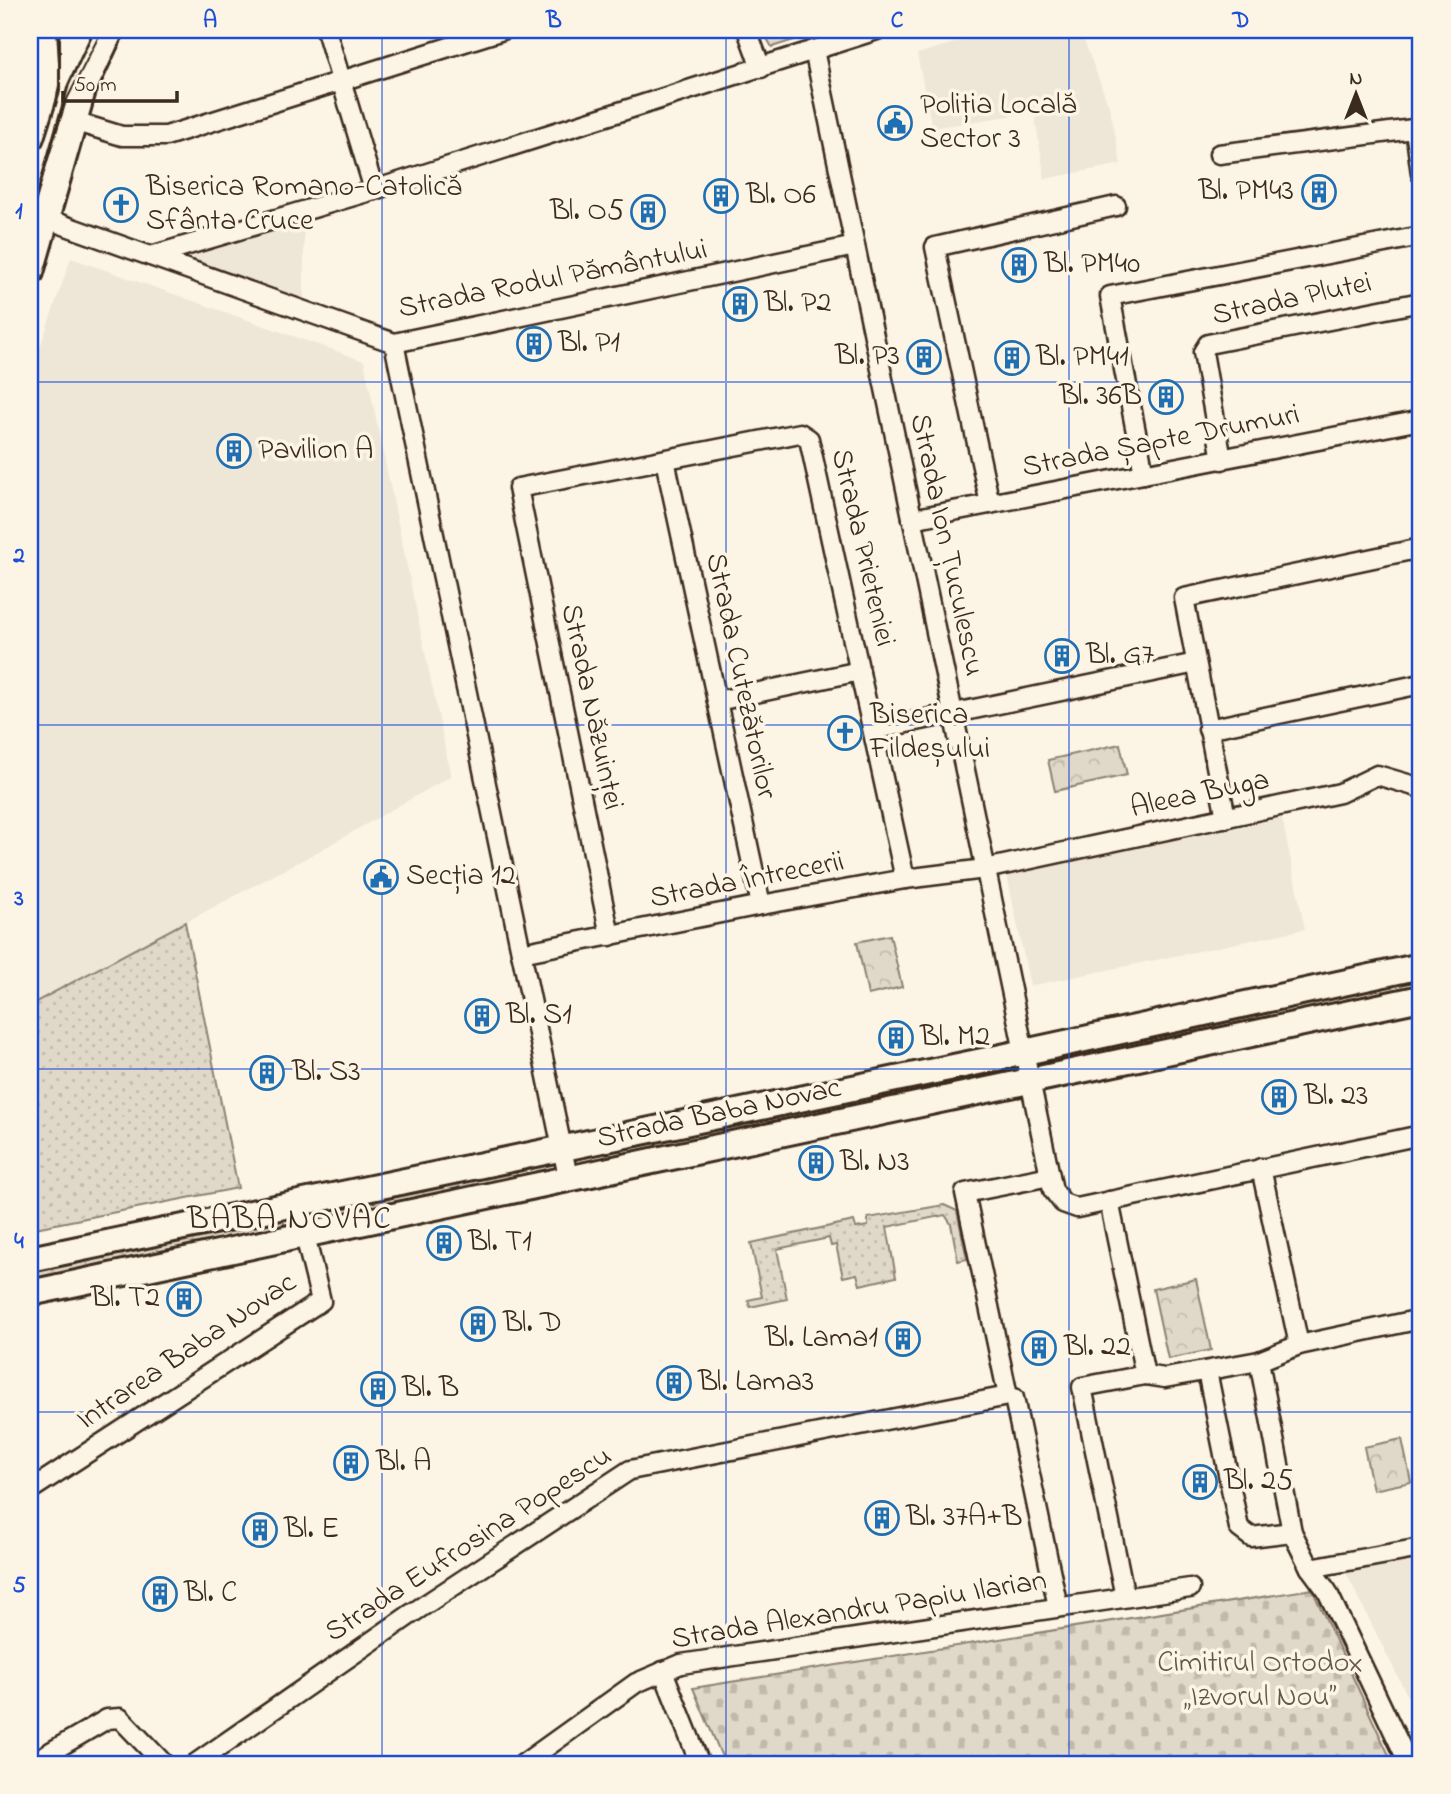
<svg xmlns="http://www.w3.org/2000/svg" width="1451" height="1794" font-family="'Indie Flower',sans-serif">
<defs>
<pattern id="grass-dots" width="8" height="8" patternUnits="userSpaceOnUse" patternTransform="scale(1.75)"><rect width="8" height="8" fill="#e0d8c8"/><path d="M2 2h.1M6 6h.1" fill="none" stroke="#c1baab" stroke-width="1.8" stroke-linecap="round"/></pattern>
<pattern id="cemetery-stones" width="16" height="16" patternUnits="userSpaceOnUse" patternTransform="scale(1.75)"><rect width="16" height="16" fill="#e0d8c8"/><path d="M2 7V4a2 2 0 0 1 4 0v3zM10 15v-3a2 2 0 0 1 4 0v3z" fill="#c1baab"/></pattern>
<pattern id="park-crowns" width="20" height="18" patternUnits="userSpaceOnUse" patternTransform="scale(1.75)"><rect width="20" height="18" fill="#e0d8c8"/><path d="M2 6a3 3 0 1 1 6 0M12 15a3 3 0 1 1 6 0" fill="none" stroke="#c1baab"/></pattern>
</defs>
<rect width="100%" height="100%" fill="#fcf5e5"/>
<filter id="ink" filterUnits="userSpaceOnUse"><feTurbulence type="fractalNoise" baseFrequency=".0143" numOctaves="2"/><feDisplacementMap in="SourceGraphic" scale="14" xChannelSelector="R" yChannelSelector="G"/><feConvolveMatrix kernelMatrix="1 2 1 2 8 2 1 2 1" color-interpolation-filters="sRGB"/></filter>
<g filter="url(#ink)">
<!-- built -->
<g fill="#eee6d6">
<polygon points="998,30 1080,30 1110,109 1121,164 1045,179 1034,112 932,128 917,54"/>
<polygon points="304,221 304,299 193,261 193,252"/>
<polygon points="71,258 364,361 451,776 319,851 30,1005 30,376"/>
<polygon points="1282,818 1305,929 1030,986 1007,875"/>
<polygon points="1421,1558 1421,1723 1346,1573"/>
</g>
<!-- grass -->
<g fill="url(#grass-dots)" stroke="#8e8173" stroke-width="2">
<polygon points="185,922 238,1188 30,1229 30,1005"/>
<polygon points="1421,974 1421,989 1058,1064 1054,1056"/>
<polygon points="991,1069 993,1077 609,1158 608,1150"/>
<polygon points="515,1168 517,1175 524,1178 314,1223 318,1218 316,1209"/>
<polygon points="944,1205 957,1211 967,1259 958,1261 951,1224 945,1215 887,1227 896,1277 860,1285 857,1274 843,1277 836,1245 831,1246 829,1238 777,1249 787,1299 750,1307 748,1300 762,1297 751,1243 854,1221 856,1228 868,1226 868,1218"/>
<polygon points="280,1218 288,1228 30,1281 30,1268"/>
</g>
<!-- cemetery -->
<polygon fill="url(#cemetery-stones)" stroke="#8e8173" stroke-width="2" points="1312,1589 1393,1764 725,1764 693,1688"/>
<!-- park -->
<g fill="url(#park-crowns)" stroke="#8e8173" stroke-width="2">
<polygon points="1120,744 1127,775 1055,791 1048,760"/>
<polygon points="890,935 902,987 868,995 857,942"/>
<polygon points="1196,1279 1211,1350 1168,1359 1153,1289"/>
<polygon points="1402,1439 1411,1482 1373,1490 1364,1447"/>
</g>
<!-- garden -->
<polygon fill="#e0d8c8" stroke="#8e8173" stroke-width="2" points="762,30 825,30 772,47"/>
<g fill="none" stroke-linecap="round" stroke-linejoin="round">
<!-- minor casing -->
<g stroke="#3b2a1e" stroke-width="23">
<g id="minor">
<polyline points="326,30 374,190"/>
<polyline points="747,30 761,68"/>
<polyline points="814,50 1053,1190 1063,1203 1077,1208 1421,1135"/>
<polyline points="73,121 122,136 166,136 503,30"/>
<polyline points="1415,129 1421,174"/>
<polyline points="1219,154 1421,128"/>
<polyline points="30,213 394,343 855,246"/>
<polyline points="151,256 374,190 877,30"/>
<polyline points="394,343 568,1177"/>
<polyline points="665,460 761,905"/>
<polyline points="1222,460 1203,352 1208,344 1421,302"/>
<polyline points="1144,474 1110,296 1421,236"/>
<polyline points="990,504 935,247 1116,206"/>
<polyline points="912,519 1421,420"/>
<polyline points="717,701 860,671"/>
<polyline points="1208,729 1421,684"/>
<polyline points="873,730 1196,663"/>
<polyline points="1226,818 1184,598 1421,548"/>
<polyline points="610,936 518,488 800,433 809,439 905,879"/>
<polyline points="521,953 761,905 905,879 985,869 1340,793 1377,775 1421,788"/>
<polyline points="1261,1168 1299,1345"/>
<polyline points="1050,1176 965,1193 1008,1396 1014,1398 1058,1607"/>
<polyline points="1109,1201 1145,1375"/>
<polyline points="1259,1361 1292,1532 1310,1568 1327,1591 1409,1764"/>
<polyline points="1207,1371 1239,1528 1251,1537 1292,1532"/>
<polyline points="30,1490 321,1301 297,1203"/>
<polyline points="1310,1568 1421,1548"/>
<polyline points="1125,1597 1082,1387 1145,1375 1165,1378 1259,1361 1299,1345 1421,1319"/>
<polyline points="663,1671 700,1764"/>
<polyline points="30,1764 107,1719 120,1718 164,1764"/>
<polyline points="195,1764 411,1614 630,1470 1008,1396"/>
<polyline points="523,1764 636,1683 681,1664 1190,1588"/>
</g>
</g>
<!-- secondary casing -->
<g stroke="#3b2a1e" stroke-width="30">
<g id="secondary">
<polyline points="30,1259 997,1058 1421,966"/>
<polyline points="30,1293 1421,998"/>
</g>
</g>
<!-- primary casing -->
<g stroke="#3b2a1e" stroke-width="32">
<g id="primary">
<polyline points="30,137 45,90 45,30"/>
<polyline points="30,272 82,90 110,30"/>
</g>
</g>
<!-- minor -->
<use href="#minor" stroke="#fcf5e5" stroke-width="18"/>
<!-- secondary -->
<use href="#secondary" stroke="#fcf5e5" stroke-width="24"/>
<!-- primary -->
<use href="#primary" stroke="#fcf5e5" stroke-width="26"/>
<!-- tram -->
<g stroke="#3b2a1e" stroke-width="2">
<polyline points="55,107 60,80 57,30"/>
<polyline points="30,216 66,101 102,30"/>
</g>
</g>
</g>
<!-- grid -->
<path fill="none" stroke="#1d4ed8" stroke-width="2" stroke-opacity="0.55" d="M382 30V1764M726 30V1764M1069 30V1764M30 382H1421M30 725H1421M30 1069H1421M30 1412H1421"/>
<!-- icons -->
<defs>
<g id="civic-ring" transform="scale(1.75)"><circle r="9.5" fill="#fcf5e5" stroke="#1f6fb2" stroke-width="1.5"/><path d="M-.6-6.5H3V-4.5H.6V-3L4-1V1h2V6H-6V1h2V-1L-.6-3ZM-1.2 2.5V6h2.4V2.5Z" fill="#1f6fb2"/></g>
<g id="building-ring" transform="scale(1.75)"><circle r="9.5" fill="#fcf5e5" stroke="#1f6fb2" stroke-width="1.5"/><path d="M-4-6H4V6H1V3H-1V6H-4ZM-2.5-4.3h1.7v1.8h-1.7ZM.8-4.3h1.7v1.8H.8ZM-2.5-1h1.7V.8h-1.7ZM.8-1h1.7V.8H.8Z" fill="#1f6fb2"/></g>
<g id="church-ring" transform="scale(1.75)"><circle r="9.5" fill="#fcf5e5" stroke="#1f6fb2" stroke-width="1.5"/><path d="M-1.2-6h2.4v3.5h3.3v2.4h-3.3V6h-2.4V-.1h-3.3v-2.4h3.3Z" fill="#1f6fb2"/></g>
</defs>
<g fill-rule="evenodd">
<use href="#civic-ring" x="895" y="123"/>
<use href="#building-ring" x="1319" y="192"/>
<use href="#building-ring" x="721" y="196"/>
<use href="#church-ring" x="121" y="205"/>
<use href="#building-ring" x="648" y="212"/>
<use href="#building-ring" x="1019" y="265"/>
<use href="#building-ring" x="740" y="304"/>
<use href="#building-ring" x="534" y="344"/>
<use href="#building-ring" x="924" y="357"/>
<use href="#building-ring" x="1012" y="358"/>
<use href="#building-ring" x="1166" y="397"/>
<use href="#building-ring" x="234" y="451"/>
<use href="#building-ring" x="1062" y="656"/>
<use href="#church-ring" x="845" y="733"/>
<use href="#civic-ring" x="381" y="877"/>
<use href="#building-ring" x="482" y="1016"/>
<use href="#building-ring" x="896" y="1038"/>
<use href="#building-ring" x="267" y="1073"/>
<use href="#building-ring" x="1279" y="1097"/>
<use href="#building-ring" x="816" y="1163"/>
<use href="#building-ring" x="444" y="1243"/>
<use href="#building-ring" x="184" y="1299"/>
<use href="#building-ring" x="478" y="1324"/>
<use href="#building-ring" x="903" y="1339"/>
<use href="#building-ring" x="1039" y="1348"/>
<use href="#building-ring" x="674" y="1383"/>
<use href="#building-ring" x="378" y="1389"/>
<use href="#building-ring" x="351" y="1463"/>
<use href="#building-ring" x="1200" y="1482"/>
<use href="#building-ring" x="882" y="1518"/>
<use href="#building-ring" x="260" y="1530"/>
<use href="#building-ring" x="160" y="1594"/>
</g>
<g text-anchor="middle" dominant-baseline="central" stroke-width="7" stroke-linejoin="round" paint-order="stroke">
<!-- poi labels -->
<g font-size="30" fill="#3b2a1e" stroke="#fcf5e5" text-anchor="start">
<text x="920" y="106">Poliția Locală<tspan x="920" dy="34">Sector 3</tspan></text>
<text x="146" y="188">Biserica Romano-Catolică<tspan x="146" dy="34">Sfânta Cruce</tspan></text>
<text x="1294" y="192" text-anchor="end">Bl. PM43</text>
<text x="746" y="196">Bl. O6</text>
<text x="624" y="212" text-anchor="end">Bl. O5</text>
<text x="1044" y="265">Bl. PM40</text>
<text x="764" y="304">Bl. P2</text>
<text x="558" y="344">Bl. P1</text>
<text x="900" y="357" text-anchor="end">Bl. P3</text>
<text x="1036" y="358">Bl. PM41</text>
<text x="1142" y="397" text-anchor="end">Bl. 36B</text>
<text x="258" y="451">Pavilion A</text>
<text x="1086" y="656">Bl. G7</text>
<text x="870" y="716">Biserica<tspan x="870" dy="34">Fildeșului</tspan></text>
<text x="406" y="877">Secția 12</text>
<text x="506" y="1016">Bl. S1</text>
<text x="920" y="1038">Bl. M2</text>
<text x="292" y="1073">Bl. S3</text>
<text x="1304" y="1097">Bl. 23</text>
<text x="840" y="1163">Bl. N3</text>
<text x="468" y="1243">Bl. T1</text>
<text x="160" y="1299" text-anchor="end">Bl. T2</text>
<text x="503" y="1324">Bl. D</text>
<text x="878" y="1339" text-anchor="end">Bl. Lama1</text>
<text x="1064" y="1348">Bl. 22</text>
<text x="698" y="1383">Bl. Lama3</text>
<text x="402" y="1389">Bl. B</text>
<text x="376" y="1463">Bl. A</text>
<text x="1224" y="1482">Bl. 25</text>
<text x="906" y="1518">Bl. 37A+B</text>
<text x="284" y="1530">Bl. E</text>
<text x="184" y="1594">Bl. C</text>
</g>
<!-- street labels -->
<g font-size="30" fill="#3b2a1e" stroke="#fcf5e5">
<text transform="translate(553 280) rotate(-11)">Strada Rodul Pământului</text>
<text transform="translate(1292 300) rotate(-12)">Strada Plutei</text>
<text transform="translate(1161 442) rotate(-11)">Strada Șapte Drumuri</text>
<text transform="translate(946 545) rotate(78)">Strada Ion Țuculescu</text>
<text transform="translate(862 548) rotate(77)">Strada Prieteniei</text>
<text transform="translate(740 676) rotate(78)">Strada Cutezătorilor</text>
<text transform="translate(591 707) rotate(78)">Strada Năzuinței</text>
<text transform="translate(1200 795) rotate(-12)">Aleea Buga</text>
<text transform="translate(747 881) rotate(-11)">Strada Întrecerii</text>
<text transform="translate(719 1114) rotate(-12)">Strada Baba Novac</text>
<text transform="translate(187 1352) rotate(-34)">Intrarea Baba Novac</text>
<text transform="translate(469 1545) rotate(-33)">Strada Eufrosina Popescu</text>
<text transform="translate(859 1611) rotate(-9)">Strada Alexandru Papiu Ilarian</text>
</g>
<!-- park labels -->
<g font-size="30" fill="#645648" stroke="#fcf5e5">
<text x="1260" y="1664">Cimitirul Ortodox<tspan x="1260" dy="34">„Izvorul Nou”</tspan></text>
</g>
<!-- neighbourhood labels -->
<g font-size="32" letter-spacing="2" fill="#3b2a1e" stroke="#fcf5e5">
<text x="290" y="1220">BABA NOVAC</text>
</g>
</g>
<!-- margin -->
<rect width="1451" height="1794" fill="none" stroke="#fcf5e5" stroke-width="77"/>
<!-- north arrow -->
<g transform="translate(1356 94)" stroke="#fcf5e5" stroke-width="5" paint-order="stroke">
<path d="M0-5L12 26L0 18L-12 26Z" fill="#3b2a1e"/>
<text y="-10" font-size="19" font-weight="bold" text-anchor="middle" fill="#3b2a1e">N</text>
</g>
<!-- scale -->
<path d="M63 91v10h114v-10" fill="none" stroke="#3b2a1e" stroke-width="3.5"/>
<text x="74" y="91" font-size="21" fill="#3b2a1e" stroke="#fcf5e5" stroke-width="5" paint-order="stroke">50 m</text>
<rect x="38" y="38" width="1374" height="1718" fill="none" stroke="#1d4ed8" stroke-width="2.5"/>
<g font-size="23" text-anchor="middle" font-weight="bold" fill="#1d4ed8">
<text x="210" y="27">A</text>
<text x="554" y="27">B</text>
<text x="897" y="27">C</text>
<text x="1241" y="27">D</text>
<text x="19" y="218">1</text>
<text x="19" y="562">2</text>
<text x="19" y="905">3</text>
<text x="19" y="1248">4</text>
<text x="19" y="1592">5</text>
</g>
</svg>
